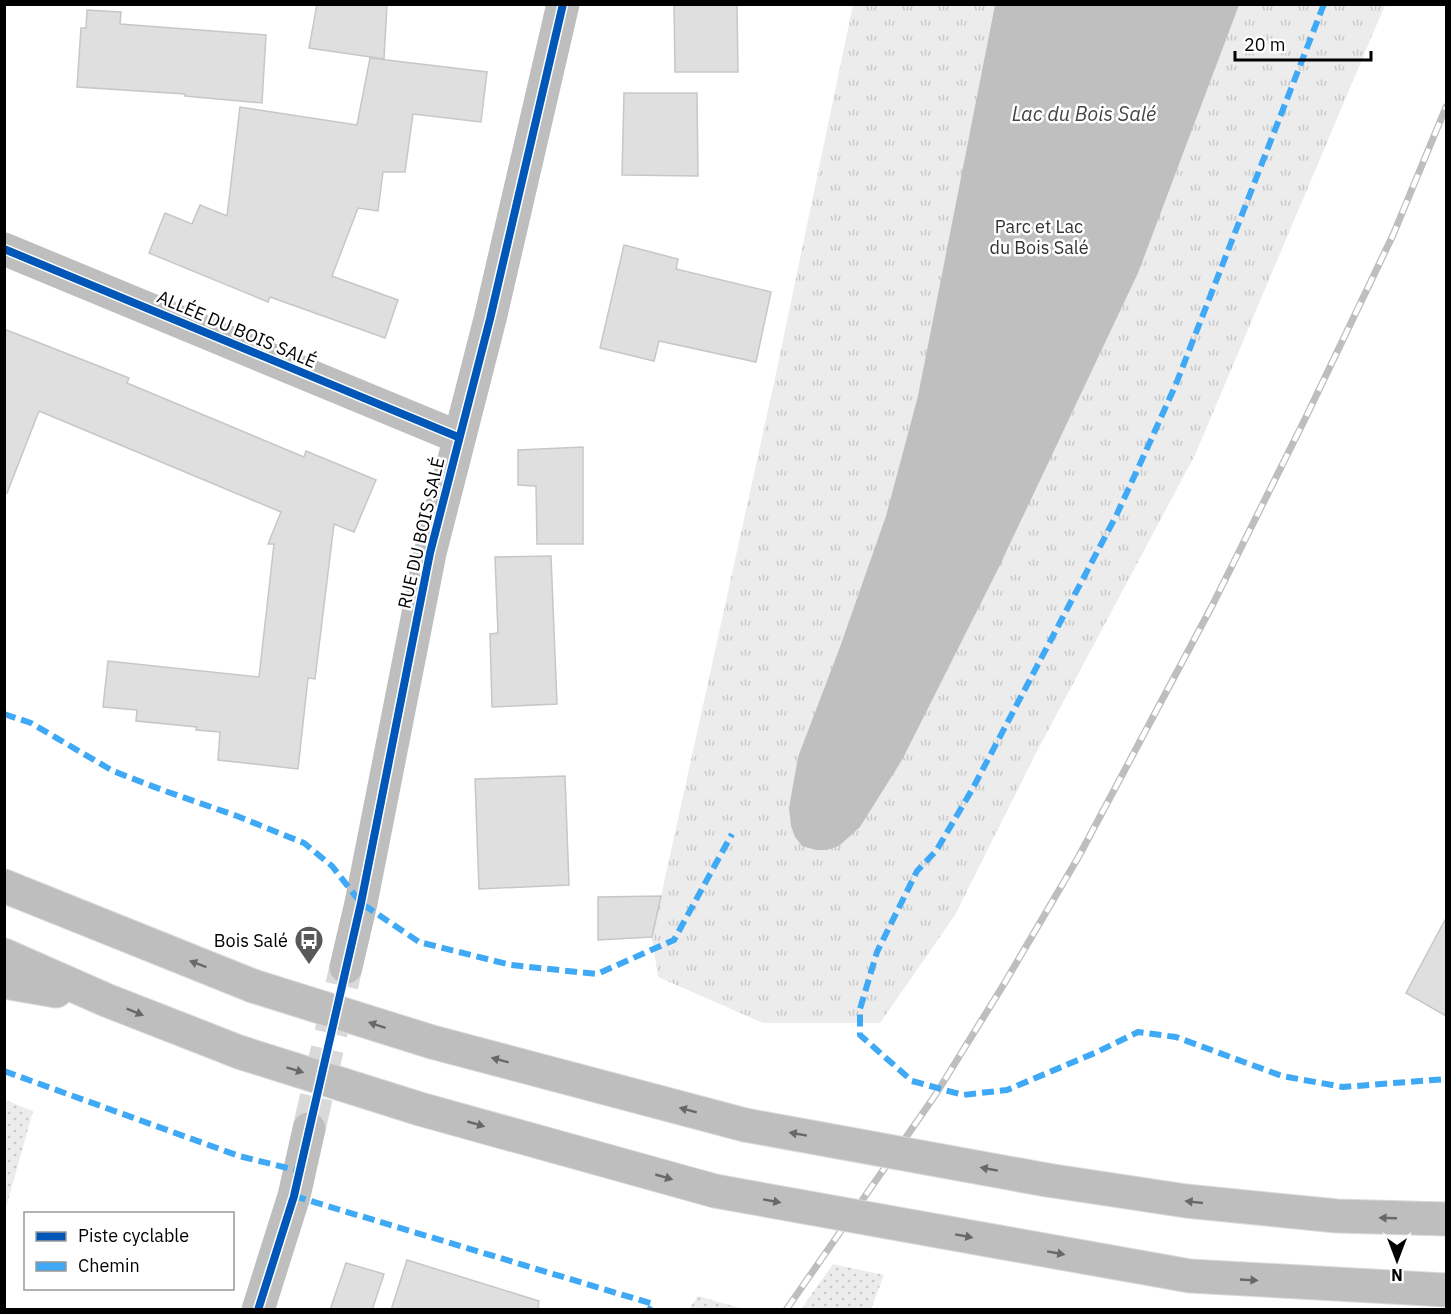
<svg xmlns="http://www.w3.org/2000/svg" width="1451" height="1314" font-family="'IBM Plex Sans',sans-serif">
<defs>
<pattern id="grass-dots" width="8" height="8" patternUnits="userSpaceOnUse" patternTransform="scale(1.5)"><rect width="8" height="8" fill="#ececec"/><path d="M2 2h.1M6 6h.1" fill="none" stroke="#c9c9c9" stroke-width="1.8" stroke-linecap="round"/></pattern>
<pattern id="park-tufts" width="24" height="20" patternUnits="userSpaceOnUse" patternTransform="scale(1.5)"><rect width="24" height="20" fill="#ececec"/><path d="M3 7l-1-3M5 7V3M7 7l1-3M15 17l-1-3M17 17v-4M19 17l1-3" fill="none" stroke="#c9c9c9"/></pattern>
</defs>
<rect width="100%" height="100%" fill="#fff"/>
<!-- grass -->
<g fill="url(#grass-dots)">
<polygon points="5,1100 33,1111 5,1211 4,1101"/>
<polygon points="833,1264 884,1275 871,1309 801,1309"/>
<polygon points="698,1296 743,1309 689,1309"/>
</g>
<!-- park -->
<polygon fill="url(#park-tufts)" points="853,5 1385,5 1195,455 1035,755 955,915 880,1023 763,1023 658,977 652,937 774,383"/>
<!-- water -->
<polygon fill="#bfbfbf" points="995,5 1239,5 1138,273 999,567 902,760 860,827 839,846 827,850 816,850 802,846 795,837 791,826 789,808 798,757 840,647 886,516 918,396"/>
<!-- building -->
<g fill="#dfdfdf" stroke="#c7c7c7" stroke-width="1.5">
<polygon points="317,4 387,4 384,59 309,48"/>
<polygon points="674,4 737,4 738,72 675,72"/>
<polygon points="87,10 121,12 120,24 266,35 262,103 185,96 185,94 77,87 81,28 86,28"/>
<polygon points="370,58 487,72 481,122 413,114 405,172 383,172 378,211 358,208 332,276 398,300 385,338 270,297 268,302 149,253 165,213 192,224 200,205 227,216 240,107 357,125"/>
<polygon points="624,93 697,93 698,176 622,175"/>
<polygon points="624,245 678,259 676,269 771,292 756,362 659,341 654,361 600,348"/>
<polygon points="4,329 129,378 127,383 304,457 306,451 376,480 354,532 334,524 315,679 308,678 298,769 218,760 220,732 196,730 197,727 136,721 137,710 103,707 108,661 259,677 274,544 268,544 281,512 39,411 7,493 4,493"/>
<polygon points="583,447 583,544 537,544 536,486 518,485 518,450"/>
<polygon points="551,556 557,704 492,707 490,634 498,633 495,557"/>
<polygon points="565,776 569,885 479,889 475,779"/>
<polygon points="661,896 652,937 598,940 598,897"/>
<polygon points="1446,918 1446,1016 1406,993"/>
<polygon points="407,1260 539,1301 538,1310 391,1310"/>
<polygon points="346,1263 384,1274 372,1310 330,1310"/>
</g>
<g fill="none" stroke-linecap="round" stroke-linejoin="round">
<!-- street-tunnel -->
<polyline stroke="#d9d9d9" stroke-width="33" stroke-dasharray="33 16" stroke-linecap="butt" points="309,1129 346,967"/>
<!-- primary casing -->
<g stroke="#dbdbdb" stroke-width="35">
<g id="primary">
<polyline points="4,886 253,986"/>
<polyline points="4,955 106,1000 239,1052"/>
<polyline points="4,982 56,991"/>
<polyline points="432,1042 745,1125"/>
<polyline points="420,1109 715,1191"/>
<polyline points="1047,1180 1186,1201 1337,1216 1446,1219"/>
<polyline points="999,1242 1190,1276 1446,1290"/>
</g>
</g>
<!-- street -->
<g stroke="#bebebe" stroke-width="33">
<polyline points="4,249 458,437"/>
<polyline points="346,967 361,903 430,553 490,319 563,4"/>
<polyline points="258,1310 294,1196 309,1129"/>
</g>
<!-- primary -->
<use href="#primary" stroke="#bebebe" stroke-width="33"/>
<!-- rail casing -->
<g stroke="#bebebe" stroke-width="7">
<polyline id="rail" points="786,1310 936,1094 1004,984 1079,856 1212,606 1306,417 1393,235 1446,107"/>
</g>
<!-- rail -->
<use href="#rail" stroke="#fff" stroke-width="4.5" stroke-dasharray="14" stroke-linecap="butt"/>
<!-- primary-bridge casing -->
<g stroke="#dbdbdb" stroke-width="35" stroke-linecap="butt">
<g id="primary-bridge">
<polyline points="253,986 432,1042"/>
<polyline points="239,1052 420,1109"/>
<polyline points="745,1125 1047,1180"/>
<polyline points="715,1191 999,1242"/>
</g>
</g>
<!-- primary-bridge -->
<use href="#primary-bridge" stroke="#bebebe" stroke-width="33"/>
<!-- quiet -->
<g stroke="#3fa9f5" stroke-width="6" stroke-dasharray="12 6" stroke-linecap="butt">
<polyline points="1324,4 1176,384 1145,453 1116,516 973,788 936,851 917,871 877,952 860,1009 860,1035 912,1081 963,1095 1007,1090 1097,1052 1138,1032 1176,1037 1282,1076 1343,1087 1446,1079"/>
<polyline points="4,714 31,723 113,771 165,791 237,816 304,843 332,866 361,903 419,942 511,965 597,974 674,940 732,834"/>
<polyline points="4,1071 239,1156 300,1171"/>
<polyline points="294,1196 653,1304 649,1310"/>
</g>
<!-- cycleway casing -->
<g stroke="#fff" stroke-width="11">
<g id="cycleway">
<polyline points="4,249 458,437"/>
<polyline points="258,1310 294,1196 361,903 430,553 490,319 563,4"/>
</g>
</g>
<!-- cycleway -->
<use href="#cycleway" stroke="#0057b8" stroke-width="8"/>
</g>
<!-- one-way arrows -->
<defs><path id="oneway-solid" d="M-6-.8H1V-3.2L6.5 0L1 3.2V.8H-6Z" transform="scale(1.5)"/></defs>
<g fill="#686868">
<use href="#oneway-solid" transform="translate(198 964) rotate(-159)"/>
<use href="#oneway-solid" transform="translate(135 1012) rotate(22)"/>
<use href="#oneway-solid" transform="translate(377 1025) rotate(-162)"/>
<use href="#oneway-solid" transform="translate(500 1060) rotate(-165)"/>
<use href="#oneway-solid" transform="translate(295 1070) rotate(17)"/>
<use href="#oneway-solid" transform="translate(688 1110) rotate(-165)"/>
<use href="#oneway-solid" transform="translate(476 1124) rotate(16)"/>
<use href="#oneway-solid" transform="translate(798 1134) rotate(-170)"/>
<use href="#oneway-solid" transform="translate(989 1169) rotate(-170)"/>
<use href="#oneway-solid" transform="translate(664 1177) rotate(16)"/>
<use href="#oneway-solid" transform="translate(772 1201) rotate(10)"/>
<use href="#oneway-solid" transform="translate(1194 1202) rotate(-174)"/>
<use href="#oneway-solid" transform="translate(1388 1218) rotate(-178)"/>
<use href="#oneway-solid" transform="translate(964 1236) rotate(10)"/>
<use href="#oneway-solid" transform="translate(1056 1253) rotate(10)"/>
<use href="#oneway-solid" transform="translate(1249 1280) rotate(3)"/>
</g>
<!-- icons -->
<defs>
<g id="bus-pin" transform="scale(1.5)"><path d="M0 17L-7.5 6A9.5 9.5 0 1 1 7.5 6Z" fill="#595959" stroke="#fff"/><path d="M-5-6H5V4H4V6H2V4H-2V6H-4V4H-5ZM-3.5-4V0h7V-4ZM-3.5 1.2v1.5H-2V1.2ZM2 1.2v1.5H3.5V1.2Z" fill="#fff"/></g>
</defs>
<g fill-rule="evenodd">
<use href="#bus-pin" x="309" y="940"/>
</g>
<g text-anchor="middle" dominant-baseline="central" stroke-width="5" stroke-linejoin="round" paint-order="stroke">
<!-- park labels -->
<g font-size="18" fill="#333" stroke="#fff">
<text x="1039" y="226">Parc et Lac<tspan x="1039" dy="21">du Bois Salé</tspan></text>
</g>
<!-- street labels -->
<g font-size="18" fill="#000" stroke="#fff">
<text transform="translate(237 329) rotate(23)">ALLÉE DU BOIS SALÉ</text>
<text transform="translate(421 533) rotate(-77)">RUE DU BOIS SALÉ</text>
</g>
<!-- poi labels -->
<g font-size="18" fill="#000" stroke="#fff" text-anchor="end">
<text x="288" y="940">Bois Salé</text>
</g>
<!-- water labels -->
<g font-size="20" font-style="italic" fill="#444" stroke="#fff">
<text x="1084" y="113">Lac du Bois Salé</text>
</g>
</g>
<!-- border -->
<rect width="1451" height="1314" fill="none" stroke="#000000" stroke-width="12"/>
<!-- legend -->
<rect x="24" y="1212" width="210" height="78" fill="#ffffff" stroke="#999999" stroke-width="1.5"/>
<rect x="36" y="1232" width="30" height="9" fill="#0057b8" stroke="#999999" stroke-width="1.5"/>
<text x="78" y="1242" font-size="18" fill="#000000">Piste cyclable</text>
<rect x="36" y="1262" width="30" height="9" fill="#3fa9f5" stroke="#999999" stroke-width="1.5"/>
<text x="78" y="1272" font-size="18" fill="#000000">Chemin</text>
<!-- north arrow -->
<g transform="translate(1397 1260) rotate(180)" stroke="#ffffff" stroke-width="4.5" paint-order="stroke">
<path d="M0-4.5L10 22L0 15L-10 22Z" fill="#000000"/>
<text y="-9" font-size="16" font-weight="bold" text-anchor="middle" fill="#000000">N</text>
</g>
<!-- scale -->
<path d="M1235 51v9h136v-9" fill="none" stroke="#000000" stroke-width="3"/>
<text x="1244" y="51" font-size="18" fill="#000000" stroke="#ffffff" stroke-width="4.5" paint-order="stroke">20 m</text>
</svg>
